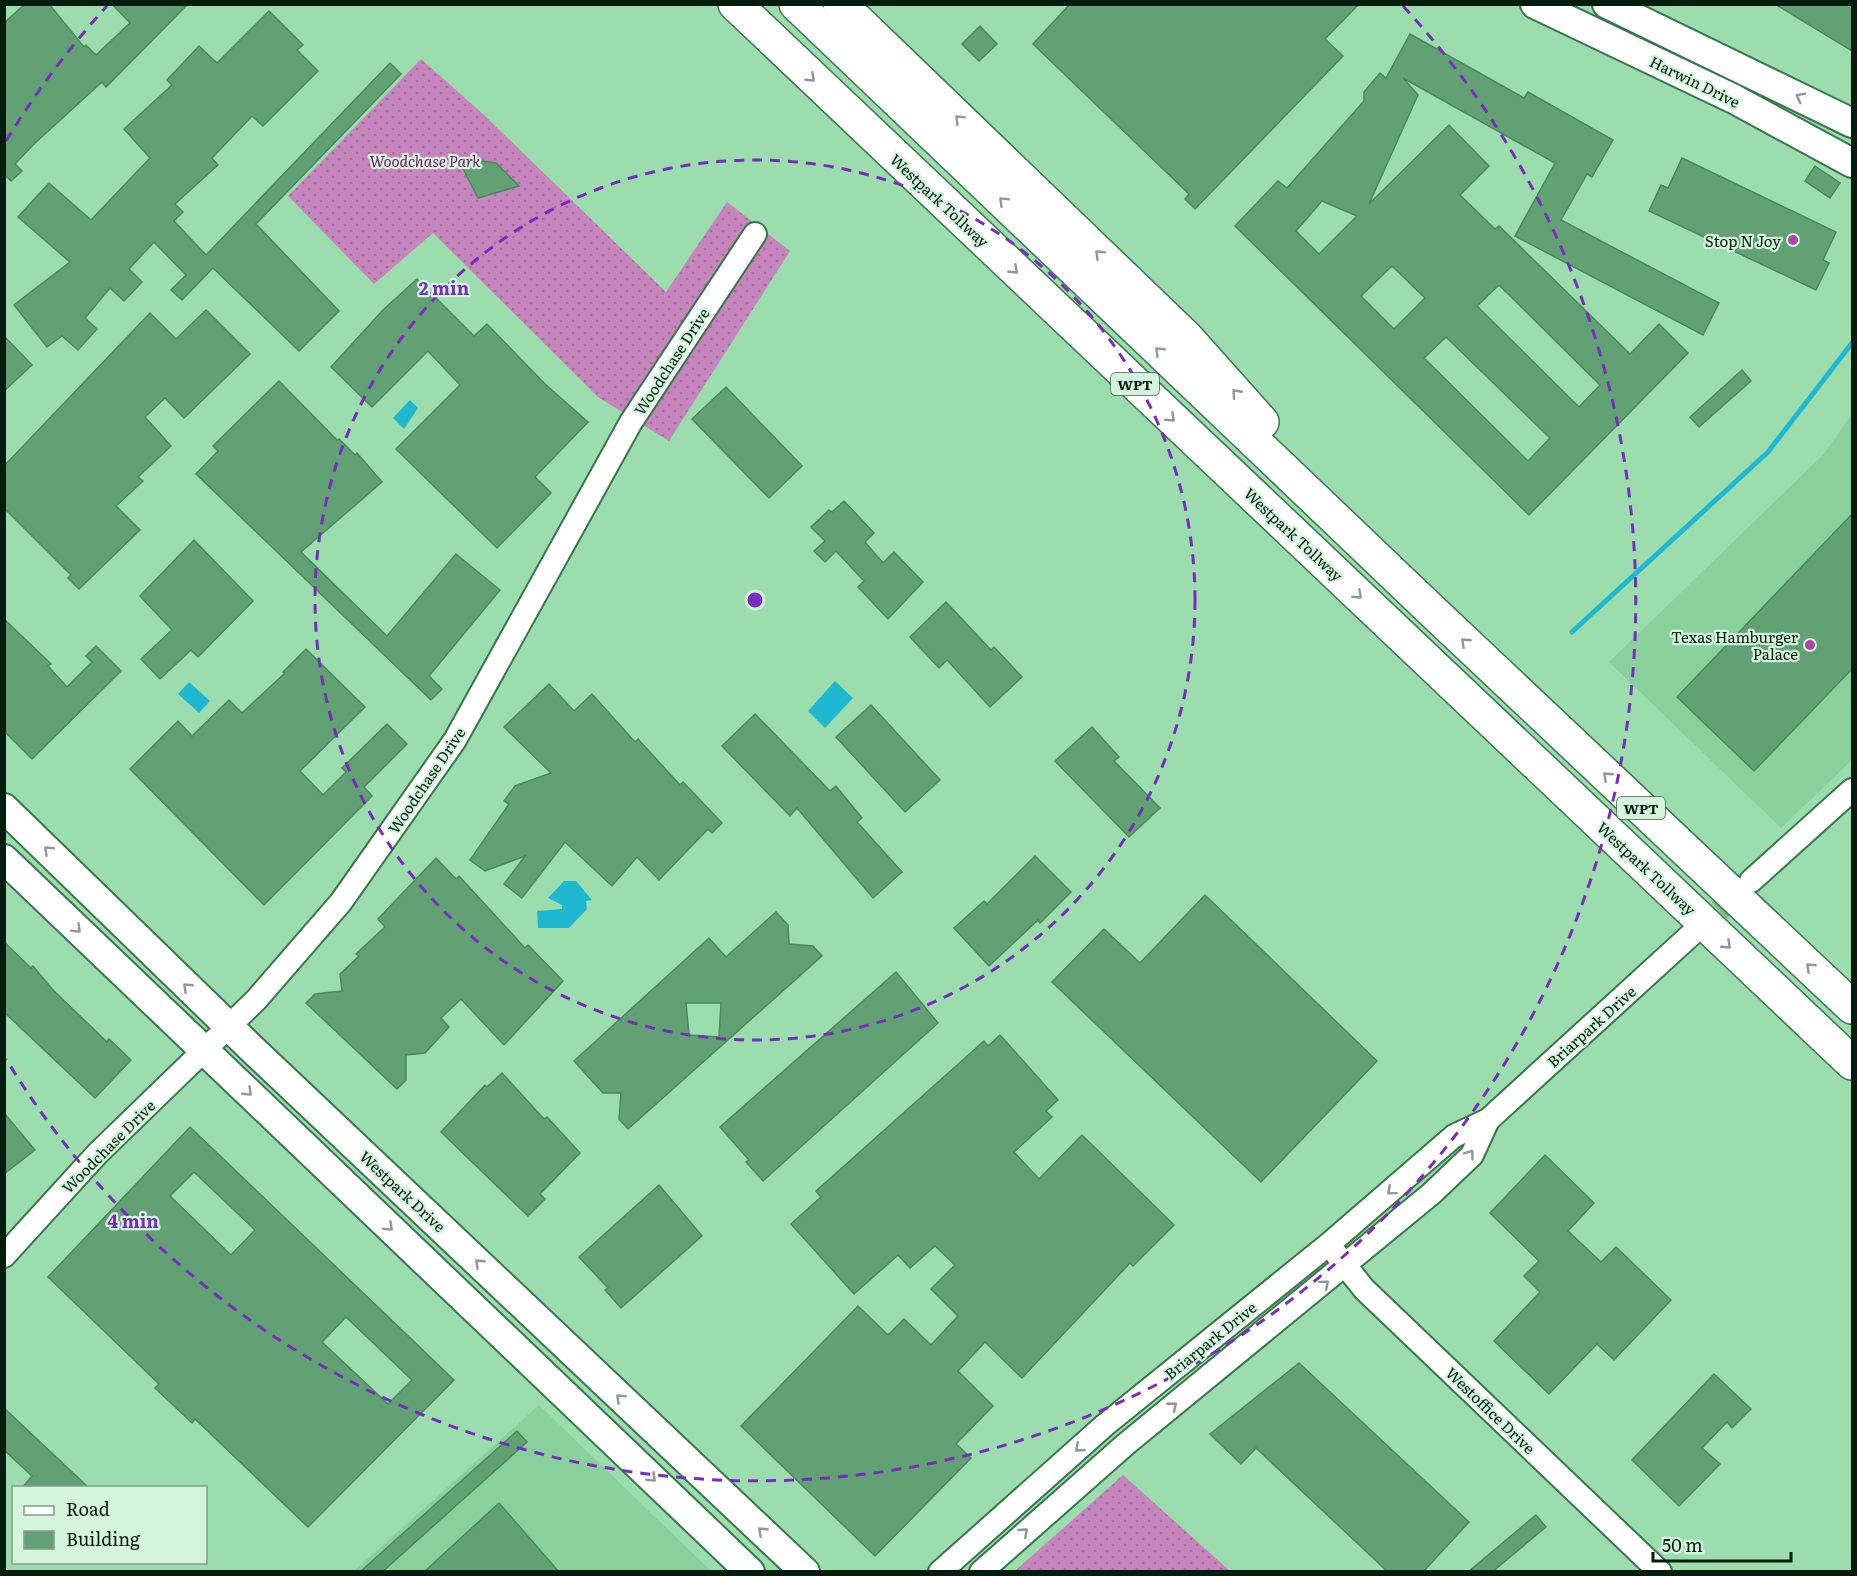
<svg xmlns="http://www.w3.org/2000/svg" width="1857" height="1576" font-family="Literata,serif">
<defs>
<pattern id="grass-dots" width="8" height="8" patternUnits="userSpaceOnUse" patternTransform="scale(1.5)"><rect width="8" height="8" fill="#c785bd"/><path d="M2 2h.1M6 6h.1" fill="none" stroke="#9f6c98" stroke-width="1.8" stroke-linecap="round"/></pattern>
</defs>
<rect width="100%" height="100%" fill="#9bddac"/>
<!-- built -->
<g fill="#88d09c">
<polygon points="1852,414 1852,760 1781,828 1609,662 1823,455"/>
<polygon points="539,1405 711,1571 353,1572"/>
</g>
<!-- grass -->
<g fill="url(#grass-dots)">
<polygon points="421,59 483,114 666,292 727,202 790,251 669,441 598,397 433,233 374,284 288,196"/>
<polygon points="1123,1475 1230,1571 1015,1571"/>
</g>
<!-- water -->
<g fill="#20b8d0">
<polygon points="410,400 418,408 404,429 393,418"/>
<polygon points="835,681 853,698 825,728 808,711"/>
<polygon points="189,682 210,701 199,713 178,694"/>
<polygon points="564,881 576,881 592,900 586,901 587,909 569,928 538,928 537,911 562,909 562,905 548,898"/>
</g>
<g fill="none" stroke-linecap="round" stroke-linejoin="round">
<!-- stream -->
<polyline stroke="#20b8d0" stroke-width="5" points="1572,632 1768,452 1852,343"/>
</g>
<!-- building -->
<g fill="#61a173" stroke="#49895c" stroke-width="1.5" fill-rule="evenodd">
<polygon points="25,4 49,4 84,47 86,45 96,55 130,23 112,4 188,4 106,87 102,82 34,144 15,164 22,171 11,181 4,174 4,23"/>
<polygon points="1070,4 1359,4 1325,39 1343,56 1195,209 1185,199 1189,194 1033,44"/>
<polygon points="1775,4 1852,4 1852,51"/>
<polygon points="269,11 303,45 297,50 318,71 263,126 252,116 212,158 218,165 175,204 183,212 174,221 206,255 390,63 401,74 256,224 339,311 299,351 213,268 182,300 171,290 186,275 154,242 129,269 142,282 124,301 110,288 85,318 97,329 78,350 62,336 47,347 14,305 70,262 18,217 49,183 91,220 150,158 124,129 172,85 167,80 199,46 217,63"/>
<polygon points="980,26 997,44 979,61 962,44"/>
<path d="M1410 34 1524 98 1528 92 1613 140 1592 177 1587 174 1561 220 1719 303 1703 335 1515 236 1555 163 1403 78 1418 95 1369 204 1449 125 1489 166 1460 195 1495 229 1499 226 1630 354 1659 324 1688 353 1529 515 1235 226 1278 181 1287 188 1364 101V92L1380 73 1386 78ZM1322 201 1357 216 1319 254 1296 231ZM1392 266 1425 298 1394 329 1361 296ZM1499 285 1600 385 1579 407 1477 306ZM1446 337 1550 438 1528 461 1424 358Z"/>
<polygon points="457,157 496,163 519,186 478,198"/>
<polygon points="1682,158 1836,232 1823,260 1829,263 1816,290 1649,211 1661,185 1668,188"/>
<polygon points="1815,166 1840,183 1830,198 1805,181"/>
<polygon points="417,279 474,336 487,324 545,384 588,422 535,477 551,493 497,548 396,449 460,385 428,351 372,407 331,367 383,310"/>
<polygon points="206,310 250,354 184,418 165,398 145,417 171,446 138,477 143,481 116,506 140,530 79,589 68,578 71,575 4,508 4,466 150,313 176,339"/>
<polygon points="4,336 32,365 4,391"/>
<polygon points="1742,370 1751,381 1699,427 1690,417"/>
<polygon points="279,381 337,440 339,439 355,455 357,453 382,482 301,552 387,636 456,554 500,590 429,676 442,689 431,700 196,474 218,451 213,446"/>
<polygon points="726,387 802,466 769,498 692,419"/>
<polygon points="844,501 874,533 865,542 883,563 894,552 923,582 888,619 858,587 864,581 836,551 825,562 814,551 825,541 811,527 829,510 832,512"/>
<polygon points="1852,514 1852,669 1754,771 1677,697"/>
<polygon points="194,540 253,601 198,657 191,650 160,679 141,659 172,630 140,596"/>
<polygon points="946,602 991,650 994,647 1022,677 990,707 947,660 939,668 910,637"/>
<polygon points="4,619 51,664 48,666 67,687 92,662 86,656 96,646 121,671 32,759 4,731"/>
<polygon points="306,649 365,707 300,771 323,795 346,772 342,768 387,724 407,744 364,787 372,796 264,905 130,769 178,721 192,736 229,700 242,713 285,673 283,672"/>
<polygon points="549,684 574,711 592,694 635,742 638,739 680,785 683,782 722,823 712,833 708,829 659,880 637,857 612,886 565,842 522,898 504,884 525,856 485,871 470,860 509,804 504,801 515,786 551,773 504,727"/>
<polygon points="871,705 940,780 905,812 836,737"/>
<polygon points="755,714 830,791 836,786 862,818 857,822 902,872 873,898 797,808 790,816 722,746"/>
<polygon points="1092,727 1119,757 1114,761 1160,808 1129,837 1055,761"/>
<polygon points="1035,856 1071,892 1040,923 1038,920 989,966 954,928 984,901 987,904"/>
<polygon points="436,858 456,879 459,876 525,948 528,945 563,981 504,1045 461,999 441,1018 449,1027 425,1053 406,1055 406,1080 397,1089 306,1003 315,994 342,991 340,974 359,956 356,954 385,927 378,919"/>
<polygon points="1205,895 1377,1061 1261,1182 1052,982 1104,929 1140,963"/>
<path d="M776 912 788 925 789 944 813 946 822 956 628 1129 619 1119 621 1093H603L574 1061 709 938 726 957ZM686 1003H721L719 1037 689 1035Z"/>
<polygon points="4,942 31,968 33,966 53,990 107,1042 109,1039 131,1060 95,1098 4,1012"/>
<polygon points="896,972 938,1023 763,1181 746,1162 749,1160 720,1127"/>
<polygon points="1000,1035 1058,1100 1046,1111 1052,1117 1014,1152 1039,1179 1082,1135 1174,1225 1133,1266 1130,1263 1022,1378 985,1342 958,1371 993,1406 956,1444 971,1458 875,1556 741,1426 858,1306 888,1335 904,1319 931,1345 958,1316 931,1289 955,1265 935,1246 910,1268 898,1255 854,1294 791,1224 821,1197 816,1191 984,1041 988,1046"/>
<polygon points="502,1073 544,1119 547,1117 580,1153 540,1194 545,1199 528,1216 441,1132 485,1085 487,1087"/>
<polygon points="4,1113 35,1150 4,1174"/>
<path d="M190 1127 454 1380 308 1527 195 1419 192 1423 155 1388 159 1384 48 1277ZM194 1172 255 1230 231 1255 170 1196ZM346 1317 412 1380 388 1404 322 1342Z"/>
<polygon points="1545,1155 1594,1203 1568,1231 1601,1262 1616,1247 1671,1300 1614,1360 1597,1344 1549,1394 1494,1341 1540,1292 1524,1276 1539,1261 1490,1213"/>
<polygon points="659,1185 702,1236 621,1308 605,1290 608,1288 579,1257"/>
<polygon points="1299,1363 1469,1522 1423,1572 1388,1572 1256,1448 1241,1464 1210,1434"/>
<polygon points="1714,1374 1751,1409 1732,1428 1727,1422 1702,1448 1720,1464 1679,1506 1632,1460"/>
<polygon points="4,1408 89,1488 22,1488 32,1476 4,1450"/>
<polygon points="517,1431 527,1442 382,1572 360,1572"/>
<polygon points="499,1503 559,1572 424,1572"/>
<polygon points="1536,1515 1546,1527 1492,1572 1468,1572"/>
</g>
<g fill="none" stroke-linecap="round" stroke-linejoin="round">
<!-- minor-tunnel -->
<polyline stroke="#7db78c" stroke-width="22" stroke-dasharray="22 11" stroke-linecap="butt" points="1694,932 1745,887"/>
<!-- minor casing -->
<g stroke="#37774b" stroke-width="26">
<g id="minor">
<polyline points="1751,881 1852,790"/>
<polyline points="1337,1255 1364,1289 1660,1572"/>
<polyline points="4,1256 98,1153 256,1000 341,902 455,740 631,422 755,234"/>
<polyline points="940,1572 1105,1425 1329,1244 1454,1136 1488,1120 1694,932"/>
<polyline points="981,1572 1126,1444 1431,1194 1472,1155 1488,1120"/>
</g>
</g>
<!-- major casing -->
<g stroke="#37774b" stroke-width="32">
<g id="major">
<polyline points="1535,4 1734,99 1852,163"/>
<polyline points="1607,4 1852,123"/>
<polyline points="4,808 251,1048 805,1572"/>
<polyline points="4,859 750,1572"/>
</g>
</g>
<!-- highway casing -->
<g stroke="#37774b" stroke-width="36">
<g id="highway">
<polyline points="735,4 1852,1063"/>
<polyline points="796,4 1429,608 1852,1007"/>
<polyline points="840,4 1187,338 1262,422"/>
</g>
</g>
<!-- minor -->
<use href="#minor" stroke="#fff" stroke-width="22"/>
<!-- major -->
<use href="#major" stroke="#fff" stroke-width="28"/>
<!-- highway -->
<use href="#highway" stroke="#fff" stroke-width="33"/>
</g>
<!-- one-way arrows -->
<defs><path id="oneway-chevron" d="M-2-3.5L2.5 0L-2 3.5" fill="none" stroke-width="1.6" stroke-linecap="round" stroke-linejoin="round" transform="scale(1.5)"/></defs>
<g stroke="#8e9992">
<use href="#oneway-chevron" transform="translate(811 78) rotate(43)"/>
<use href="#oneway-chevron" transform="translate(1800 97) rotate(-153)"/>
<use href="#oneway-chevron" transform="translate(959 119) rotate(-136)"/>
<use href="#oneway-chevron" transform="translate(1003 201) rotate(-136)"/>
<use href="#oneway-chevron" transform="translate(1099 254) rotate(-136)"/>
<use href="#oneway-chevron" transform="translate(1014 270) rotate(43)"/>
<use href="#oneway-chevron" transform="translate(1159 351) rotate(-136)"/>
<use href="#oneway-chevron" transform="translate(1236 393) rotate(-132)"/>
<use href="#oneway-chevron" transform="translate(1171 418) rotate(43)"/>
<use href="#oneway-chevron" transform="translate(1358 595) rotate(43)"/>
<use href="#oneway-chevron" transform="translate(1465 642) rotate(-137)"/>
<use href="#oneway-chevron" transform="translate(1607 776) rotate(-137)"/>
<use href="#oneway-chevron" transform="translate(48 850) rotate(-136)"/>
<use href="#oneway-chevron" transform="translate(77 929) rotate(44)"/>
<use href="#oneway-chevron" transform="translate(1727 945) rotate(43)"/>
<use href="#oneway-chevron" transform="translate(1810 967) rotate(-137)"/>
<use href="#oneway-chevron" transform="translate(187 987) rotate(-136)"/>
<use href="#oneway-chevron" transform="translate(248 1092) rotate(44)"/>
<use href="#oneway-chevron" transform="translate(1470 1154) rotate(-54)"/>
<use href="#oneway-chevron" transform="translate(1391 1191) rotate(140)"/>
<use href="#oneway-chevron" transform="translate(389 1227) rotate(44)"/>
<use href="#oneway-chevron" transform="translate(479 1263) rotate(-137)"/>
<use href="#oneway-chevron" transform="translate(1325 1284) rotate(-40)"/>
<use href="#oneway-chevron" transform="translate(620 1398) rotate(-136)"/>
<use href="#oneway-chevron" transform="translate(1173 1406) rotate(-39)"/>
<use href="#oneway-chevron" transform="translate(1079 1448) rotate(139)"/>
<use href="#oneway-chevron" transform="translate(652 1478) rotate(44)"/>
<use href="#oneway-chevron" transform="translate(762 1531) rotate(-137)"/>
<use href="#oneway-chevron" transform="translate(1024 1532) rotate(-41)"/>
</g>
<!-- distance rings -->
<g fill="none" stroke="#7b2cbf" stroke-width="3" stroke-dasharray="10 8">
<circle cx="755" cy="600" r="440"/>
<path d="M6 141A879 879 0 0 1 107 6M1403 6A879 879 0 1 1 6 1059"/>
</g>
<!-- markers -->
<g fill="#af44a4" stroke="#d4f5dc" stroke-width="2">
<circle cx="1793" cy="240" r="6"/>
<circle cx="1810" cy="645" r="6"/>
</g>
<g text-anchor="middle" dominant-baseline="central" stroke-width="4.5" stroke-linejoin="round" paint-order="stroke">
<!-- shield labels -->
<g fill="#d4f5dc" stroke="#425e4a" stroke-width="1.5">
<rect x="1111" y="373" width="48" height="22" rx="4.5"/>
<rect x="1617" y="797" width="48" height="22" rx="4.5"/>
</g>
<g font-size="14" font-weight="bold" fill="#031d0c">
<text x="1135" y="384">WPT</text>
<text x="1641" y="808">WPT</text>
</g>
<!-- street labels -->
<g font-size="15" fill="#031d0c" stroke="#d4f5dc">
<text transform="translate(1695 81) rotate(26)">Harwin Drive</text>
<text transform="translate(940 200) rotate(43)">Westpark Tollway</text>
<text transform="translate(671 361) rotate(-57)">Woodchase Drive</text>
<text transform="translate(1294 534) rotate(43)">Westpark Tollway</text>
<text transform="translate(426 780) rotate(-56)">Woodchase Drive</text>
<text transform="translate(1647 868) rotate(43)">Westpark Tollway</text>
<text transform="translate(1591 1026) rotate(-42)">Briarpark Drive</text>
<text transform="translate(108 1146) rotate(-45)">Woodchase Drive</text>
<text transform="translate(403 1191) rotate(43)">Westpark Drive</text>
<text transform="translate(1210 1340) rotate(-39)">Briarpark Drive</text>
<text transform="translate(1491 1410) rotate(44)">Westoffice Drive</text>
</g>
<!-- park labels -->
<g font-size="15" font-style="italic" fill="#6a1863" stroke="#d4f5dc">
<text x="425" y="160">Woodchase Park</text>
</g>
<!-- poi labels -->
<g font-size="15" fill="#031d0c" stroke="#d4f5dc" text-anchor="end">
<text x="1781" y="240">Stop N Joy</text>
<text x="1798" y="636">Texas Hamburger<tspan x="1798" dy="17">Palace</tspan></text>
</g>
</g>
<circle cx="755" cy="600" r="9" fill="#7b2cbf" stroke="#d4f5dc" stroke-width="3"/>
<g font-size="18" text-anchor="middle" font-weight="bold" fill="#7b2cbf" stroke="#d4f5dc" stroke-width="4.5" stroke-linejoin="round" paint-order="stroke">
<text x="444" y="295">2 min</text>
<text x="133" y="1228">4 min</text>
</g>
<!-- border -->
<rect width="1857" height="1576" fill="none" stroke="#031d0c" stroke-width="12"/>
<!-- legend -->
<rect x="12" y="1486" width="195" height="78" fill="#d4f5dc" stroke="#809f89" stroke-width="1.5"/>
<rect x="24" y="1506" width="30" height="9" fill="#ffffff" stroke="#809f89" stroke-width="1.5"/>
<text x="66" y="1516" font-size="18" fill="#031d0c">Road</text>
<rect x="24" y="1531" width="30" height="18" fill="#61a173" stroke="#809f89" stroke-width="1.5"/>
<text x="66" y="1546" font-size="18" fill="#031d0c">Building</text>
<!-- scale -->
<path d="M1653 1552v9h138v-9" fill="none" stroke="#031d0c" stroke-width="3"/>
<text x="1662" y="1552" font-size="18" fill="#031d0c" stroke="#d4f5dc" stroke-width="4.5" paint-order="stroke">50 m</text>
</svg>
